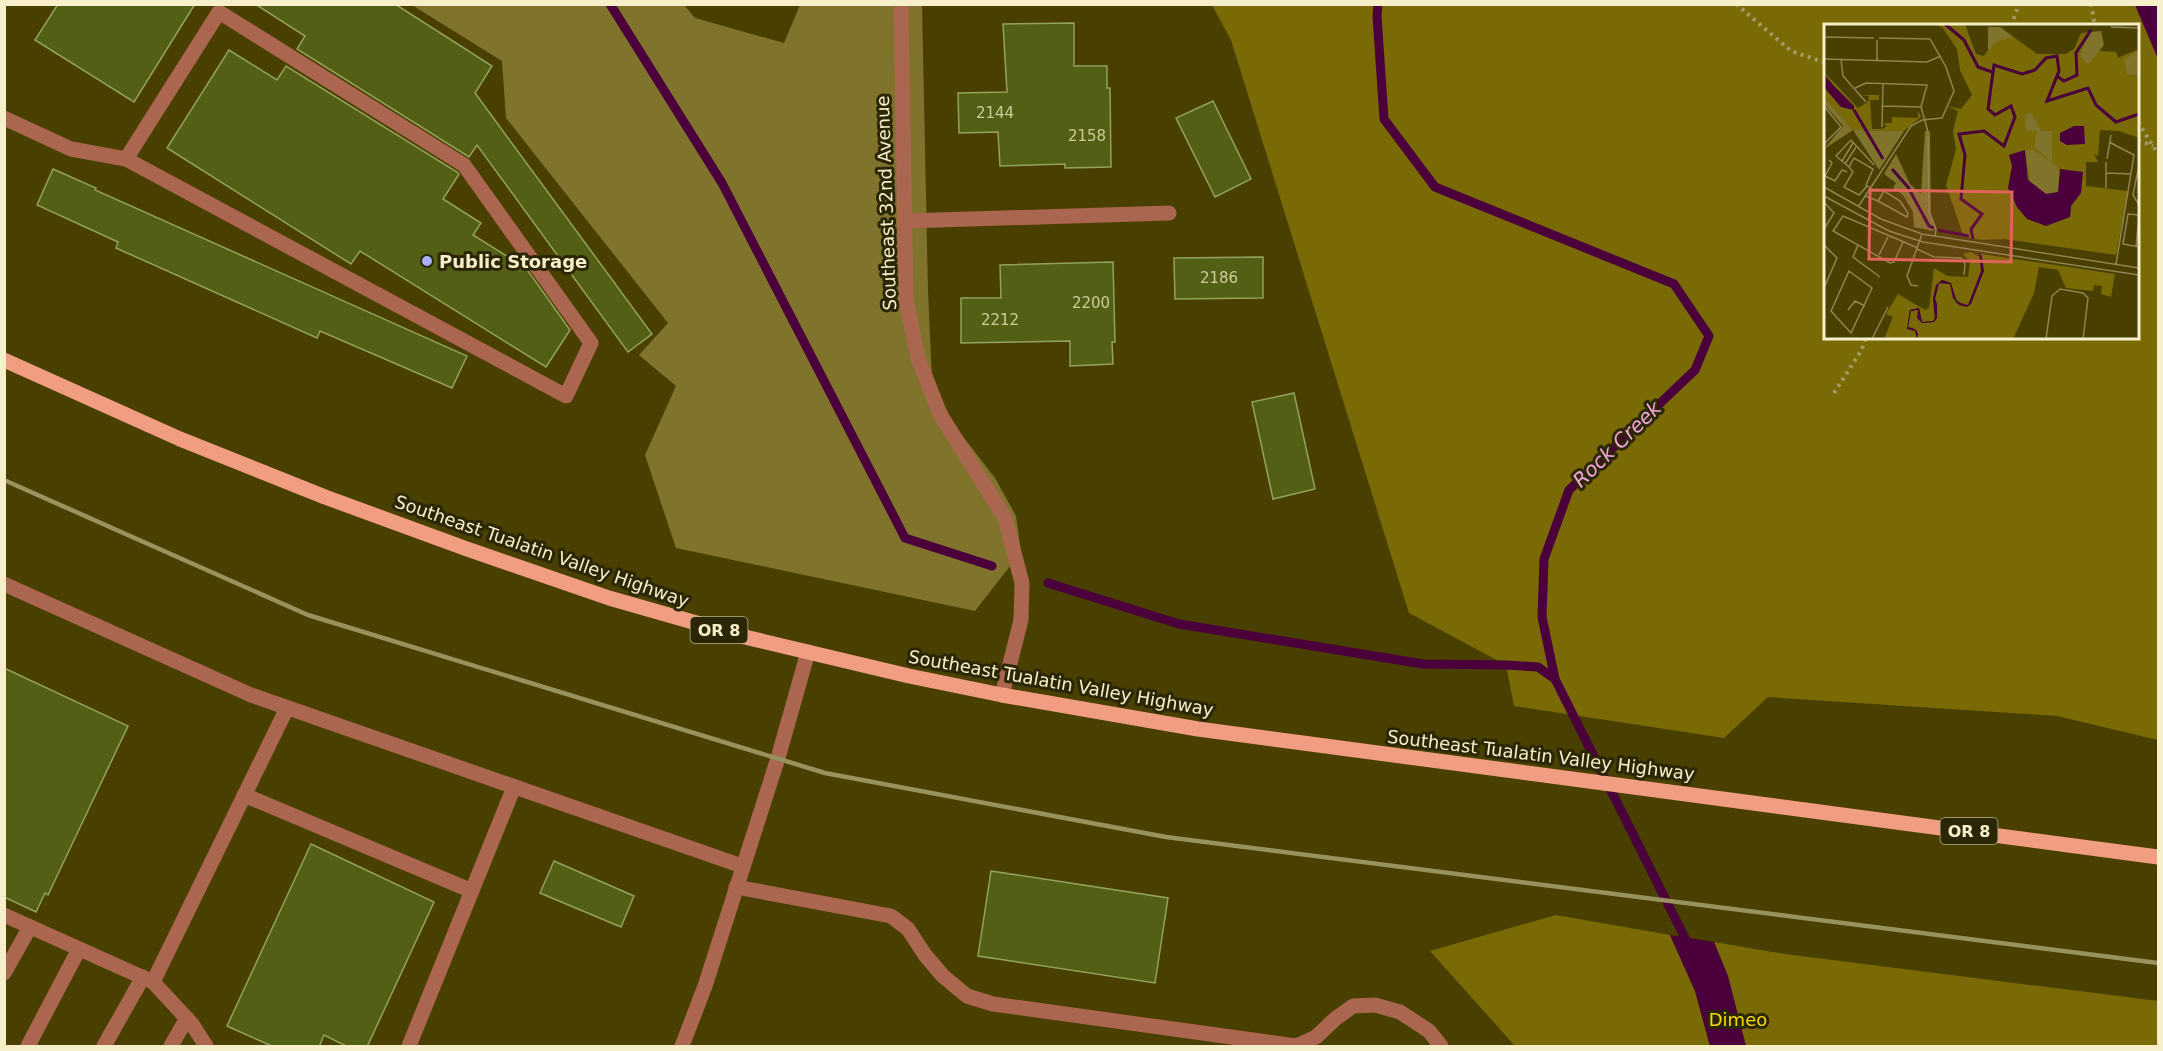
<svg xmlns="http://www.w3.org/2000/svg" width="2163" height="1051" font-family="'DejaVu Sans',sans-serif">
<rect width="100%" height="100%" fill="#493f00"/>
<!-- green -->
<g fill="#796a06" fill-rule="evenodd">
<path d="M1212 5H2158V740L2057 716 1768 697 1724 738 1514 706 1506 665 1409 613 1231 40ZM1826 26H2138V338H1826Z"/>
<polygon points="1556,915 1670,935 1695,991 1710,1046 1515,1046 1430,951"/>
<polygon points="1714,942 1785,954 2158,1001 2158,1046 1711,1046 1731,990"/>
</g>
<!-- forest -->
<polygon fill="#80742d" points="412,5 684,5 695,18 784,43 800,5 922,5 928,292 932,380 954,425 995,478 1016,516 1021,552 975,611 676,548 645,455 676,386 639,355 668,323 506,118 502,61"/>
<!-- water -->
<g fill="#4b003c">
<polygon points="2135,5 2158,5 2158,59"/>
<polygon points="1670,935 1714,942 1728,976 1746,1046 1710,1046 1695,991"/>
</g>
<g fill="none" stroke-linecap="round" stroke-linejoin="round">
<!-- stream -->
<g stroke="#4b003c" stroke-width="9">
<polyline points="610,4 722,183 905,538 992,566"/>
<polyline points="1378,4 1377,16 1384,119 1435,187 1674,284 1709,336 1695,370 1569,490 1544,559 1542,617 1555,679 1690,948"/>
<polyline points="1048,583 1179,624 1423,664 1506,665 1538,667 1555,679"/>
</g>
</g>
<!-- building -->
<g fill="#525f14" stroke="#93a35b" stroke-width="1.5">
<polygon points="58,4 195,4 134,102 35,40"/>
<polygon points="255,4 395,4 492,66 475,93 652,334 628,352 477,145 469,157 297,49 305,36"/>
<polygon points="1074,23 1074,66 1107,66 1107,88 1110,88 1111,167 1065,168 1065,164 1000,166 998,132 959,133 958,93 1007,92 1003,24"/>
<polygon points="229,50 277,80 286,66 457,172 459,174 443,199 481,223 473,235 526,268 570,330 546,367 360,251 351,264 167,148"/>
<polygon points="1213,101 1251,179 1215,197 1176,118"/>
<polygon points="53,169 96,188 95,190 467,356 452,388 320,331 317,338 116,248 118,242 37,205"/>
<polygon points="1263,257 1263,298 1175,299 1174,258"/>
<polygon points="1113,262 1115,342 1112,342 1113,364 1070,366 1070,341 961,343 961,298 1001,298 1000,265"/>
<polygon points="1294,393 1315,489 1273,499 1252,402"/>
<polygon points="4,668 128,726 48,895 45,893 36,912 4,897"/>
<polygon points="311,844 434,902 367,1047 348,1047 324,1035 319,1047 274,1047 227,1026"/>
<polygon points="554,861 634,896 621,927 540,893"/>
<polygon points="991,871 1168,898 1155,983 978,956"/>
</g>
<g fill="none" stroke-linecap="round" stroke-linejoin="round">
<!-- path -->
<g stroke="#a39a69" stroke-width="4" stroke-dasharray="3 4.5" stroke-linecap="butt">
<polyline points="1736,4 1791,51 1826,63"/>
<polyline points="2091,4 2095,26"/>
<polyline points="2011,26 2019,4"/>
<polyline points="2138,122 2158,154"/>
<polyline points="2138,140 2153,146"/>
<polyline points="1834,393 1861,351 1866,338"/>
</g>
<!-- service -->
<g stroke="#ab664f" stroke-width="15">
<polyline points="4,118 71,149 126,159 219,12 464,165 591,343 566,396 126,159"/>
<polyline points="906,221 1169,213"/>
<polyline points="4,584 251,695 742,866"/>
<polyline points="244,795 472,891"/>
<polyline points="736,887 891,916 908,929 925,955 943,976 967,996 993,1004 1296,1046 1316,1037 1335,1019 1353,1006 1375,1005 1400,1012 1429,1031 1441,1046"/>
<polyline points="4,915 153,982 192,1024 206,1046"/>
<polyline points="4,973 30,927"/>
<polyline points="153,982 287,708"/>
<polyline points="28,1046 79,949"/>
<polyline points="104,1046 143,977"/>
<polyline points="171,1046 187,1018"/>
<polyline points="409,1046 514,787"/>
<polyline points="682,1046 705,986 778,758 808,652"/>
</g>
<!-- minor -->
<polyline stroke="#ab664f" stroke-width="15" points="901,4 906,300 918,358 940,414 1005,518 1022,583 1021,620 1002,695"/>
<!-- primary -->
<polyline stroke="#f19d81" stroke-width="15" points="4,360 180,439 325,497 467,549 609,598 749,638 909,676 1002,695 1198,729 2158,857"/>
<!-- rail -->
<polyline stroke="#99915e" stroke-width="4.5" points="4,480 308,615 825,773 1166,837 2158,963"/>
</g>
<!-- markers -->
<circle fill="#a9b0fc" stroke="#2b2605" stroke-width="2" cx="427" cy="261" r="6"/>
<g text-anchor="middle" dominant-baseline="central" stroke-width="6" stroke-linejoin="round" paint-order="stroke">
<!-- number labels -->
<g font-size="15" fill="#cdcb9c">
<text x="995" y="113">2144</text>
<text x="1087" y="136">2158</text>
<text x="1219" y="278">2186</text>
<text x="1091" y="303">2200</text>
<text x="1000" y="320">2212</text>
</g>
<!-- shield labels -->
<g fill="#2b2605" stroke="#b9b38f" stroke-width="1.5">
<rect x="690.5" y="617" width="57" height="26" rx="4.5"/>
<rect x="1940.5" y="818" width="57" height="26" rx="4.5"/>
</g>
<g font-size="16" font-weight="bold" fill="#f6efca">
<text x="719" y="630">OR 8</text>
<text x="1969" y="831">OR 8</text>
</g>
<!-- street labels -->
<g font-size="18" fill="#f6efca" stroke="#2b2605">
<text transform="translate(886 203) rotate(-92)">Southeast 32nd Avenue</text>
<text transform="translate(542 551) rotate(19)">Southeast Tualatin Valley Highway</text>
<text transform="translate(1061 683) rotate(10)">Southeast Tualatin Valley Highway</text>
<text transform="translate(1541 755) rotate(7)">Southeast Tualatin Valley Highway</text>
</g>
<!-- poi labels -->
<g font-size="18" font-weight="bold" fill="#f6efca" stroke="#2b2605" text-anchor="start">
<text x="439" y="261">Public Storage</text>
</g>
<!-- park labels -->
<g font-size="18" fill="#f7da06" stroke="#2b2605">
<text x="1738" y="1019">Dimeo</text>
</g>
<!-- water labels -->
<g font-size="20" font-style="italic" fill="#f2a6da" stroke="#2b2605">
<text transform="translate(1617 444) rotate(-44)">Rock Creek</text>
</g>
</g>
<!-- overview -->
<g transform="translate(1824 24)">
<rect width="315" height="315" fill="#493f00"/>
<path d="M107 0H141L152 30 160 32 164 26V3H176L213 30H242L250 25 257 9 266 8 257 32 265 40 275 27 292 28 294 34 315 25 310 51 315 52V114L295 107 276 106 274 132 270 130 274 138H262V162L304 167 292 231 180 215 158 216 145 214 138 208 122 161 132 126 129 107 134 87 123 82 137 85 148 71 136 46 133 25 118 3ZM0 48 34 84 44 78 45 72 37 71H55V76H46L48 105H58L63 102 59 99H68V93L94 94V86L97 93 80 107 29 106 0 73V63L17 83 30 82 16 71ZM147 228 156 233 157 230 291 250 287 273 277 270 278 262 270 261 269 267 242 264 234 246 215 243 210 269 189 315H94L90 304 84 303 87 287 94 285V294L98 299 110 298 113 294V280L111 275 115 259 126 260 132 279 139 281 131 274 127 259 118 256 112 262 109 275 111 294 109 297 98 298 95 284 86 286 83 304 91 307 93 315H60L69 293 62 290 74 270 101 286 105 284 110 244 123 252 144 253 146 238 139 230Z" fill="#796a06"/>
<path d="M164 3H176L189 13 174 17 164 26ZM277 7 280 21 265 40 262 39 256 32 261 18 266 8ZM315 26V52L303 50 300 36ZM0 73 29 106 80 107 55 146 29 106 0 125 19 102 0 80ZM207 89 217 107H228V138L210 123 213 107H202L201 91ZM101 107H106L107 192 112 203 109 207 90 203 89 188 79 171 69 164 72 159 60 150 72 130 86 160 97 170ZM201 126H209L234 143 237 156 234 168 222 170 207 161Z" fill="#80742d"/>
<path d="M0 52 30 82V86L17 83 0 63ZM250 102H260L261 120 243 121 236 117V109ZM201 126 204 156 222 170 234 168 236 145 259 148 257 169 247 182 246 193 222 202 203 195 193 183 184 164 188 142 185 131ZM155 229 158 232 160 247 147 280 143 283 135 281 129 274 126 260 115 259 111 275 113 280V294L110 298 98 299 93 294 94 286 87 287 84 303 92 306 94 310 93 315 91 307 83 305 86 286 95 284 98 298 109 297 111 294 109 275 112 261 118 256 127 259 133 278 144 281 157 247Z" fill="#4b003c"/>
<path fill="none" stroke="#4b003c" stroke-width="3" d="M121 0 140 16 154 43 168 48M233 52 240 57 253 51 252 29 267 6M30 86 59 135M68 145 84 163 105 202 110 204M114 206 145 212M149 215 147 205 158 190 137 175 141 131 135 110 160 107 180 122 191 93 187 82 171 91 164 85 170 41 198 50 211 46 222 34 233 32 235 47 223 77 264 64 272 81 292 98 315 90"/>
<path fill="none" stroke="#8e8551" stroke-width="1.5" d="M287 3 315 4M0 13 50 14M0 35 103 38 117 32M17 36 19 52 42 78M53 37V16M31 64 42 59 103 61 97 83 104 108M0 82 17 103 0 120M58 82 97 83M58 103 59 60M104 112 105 187 112 205 111 213M285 118 310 131 292 240M283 135 287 111M18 137 29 119M21 140 32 123M315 141 309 171 315 181M25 143 12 132 27 116 50 141M282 149 307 150M1 152 11 157 18 146 23 148M0 154 8 139 5 136M43 162 35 171 20 163 29 148 25 143 30 134 49 145 42 161 46 164M0 163 57 195 98 210 315 244M282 164V138M0 172 65 207 99 218 315 251M42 172 54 177 60 167 76 177 84 189 83 193 54 177M0 178 10 189 0 205M34 183 87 102 98 96 118 94 130 67 122 43 106 15 55 14M315 191 304 190 299 220 315 223M79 218 70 238 66 239 9 207 19 192 94 224M0 221 13 234 0 264M34 221 29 233 56 253M312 223 315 191M93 225 110 233 137 234 141 240 140 251M55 231 64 213M25 247 48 264 27 309 7 287ZM94 262 87 261 83 252 98 210M24 286 31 277 41 282M48 315 64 283M222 315 228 272 236 265 259 269 264 274 259 315"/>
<path fill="#e06459" fill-opacity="0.15" stroke="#e06459" stroke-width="3" d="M46 166 188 168 187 238 45 235Z"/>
<rect width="315" height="315" fill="none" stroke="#f6efca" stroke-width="3"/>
</g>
<!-- border -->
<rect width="2163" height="1051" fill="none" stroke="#f6efca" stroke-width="12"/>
</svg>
